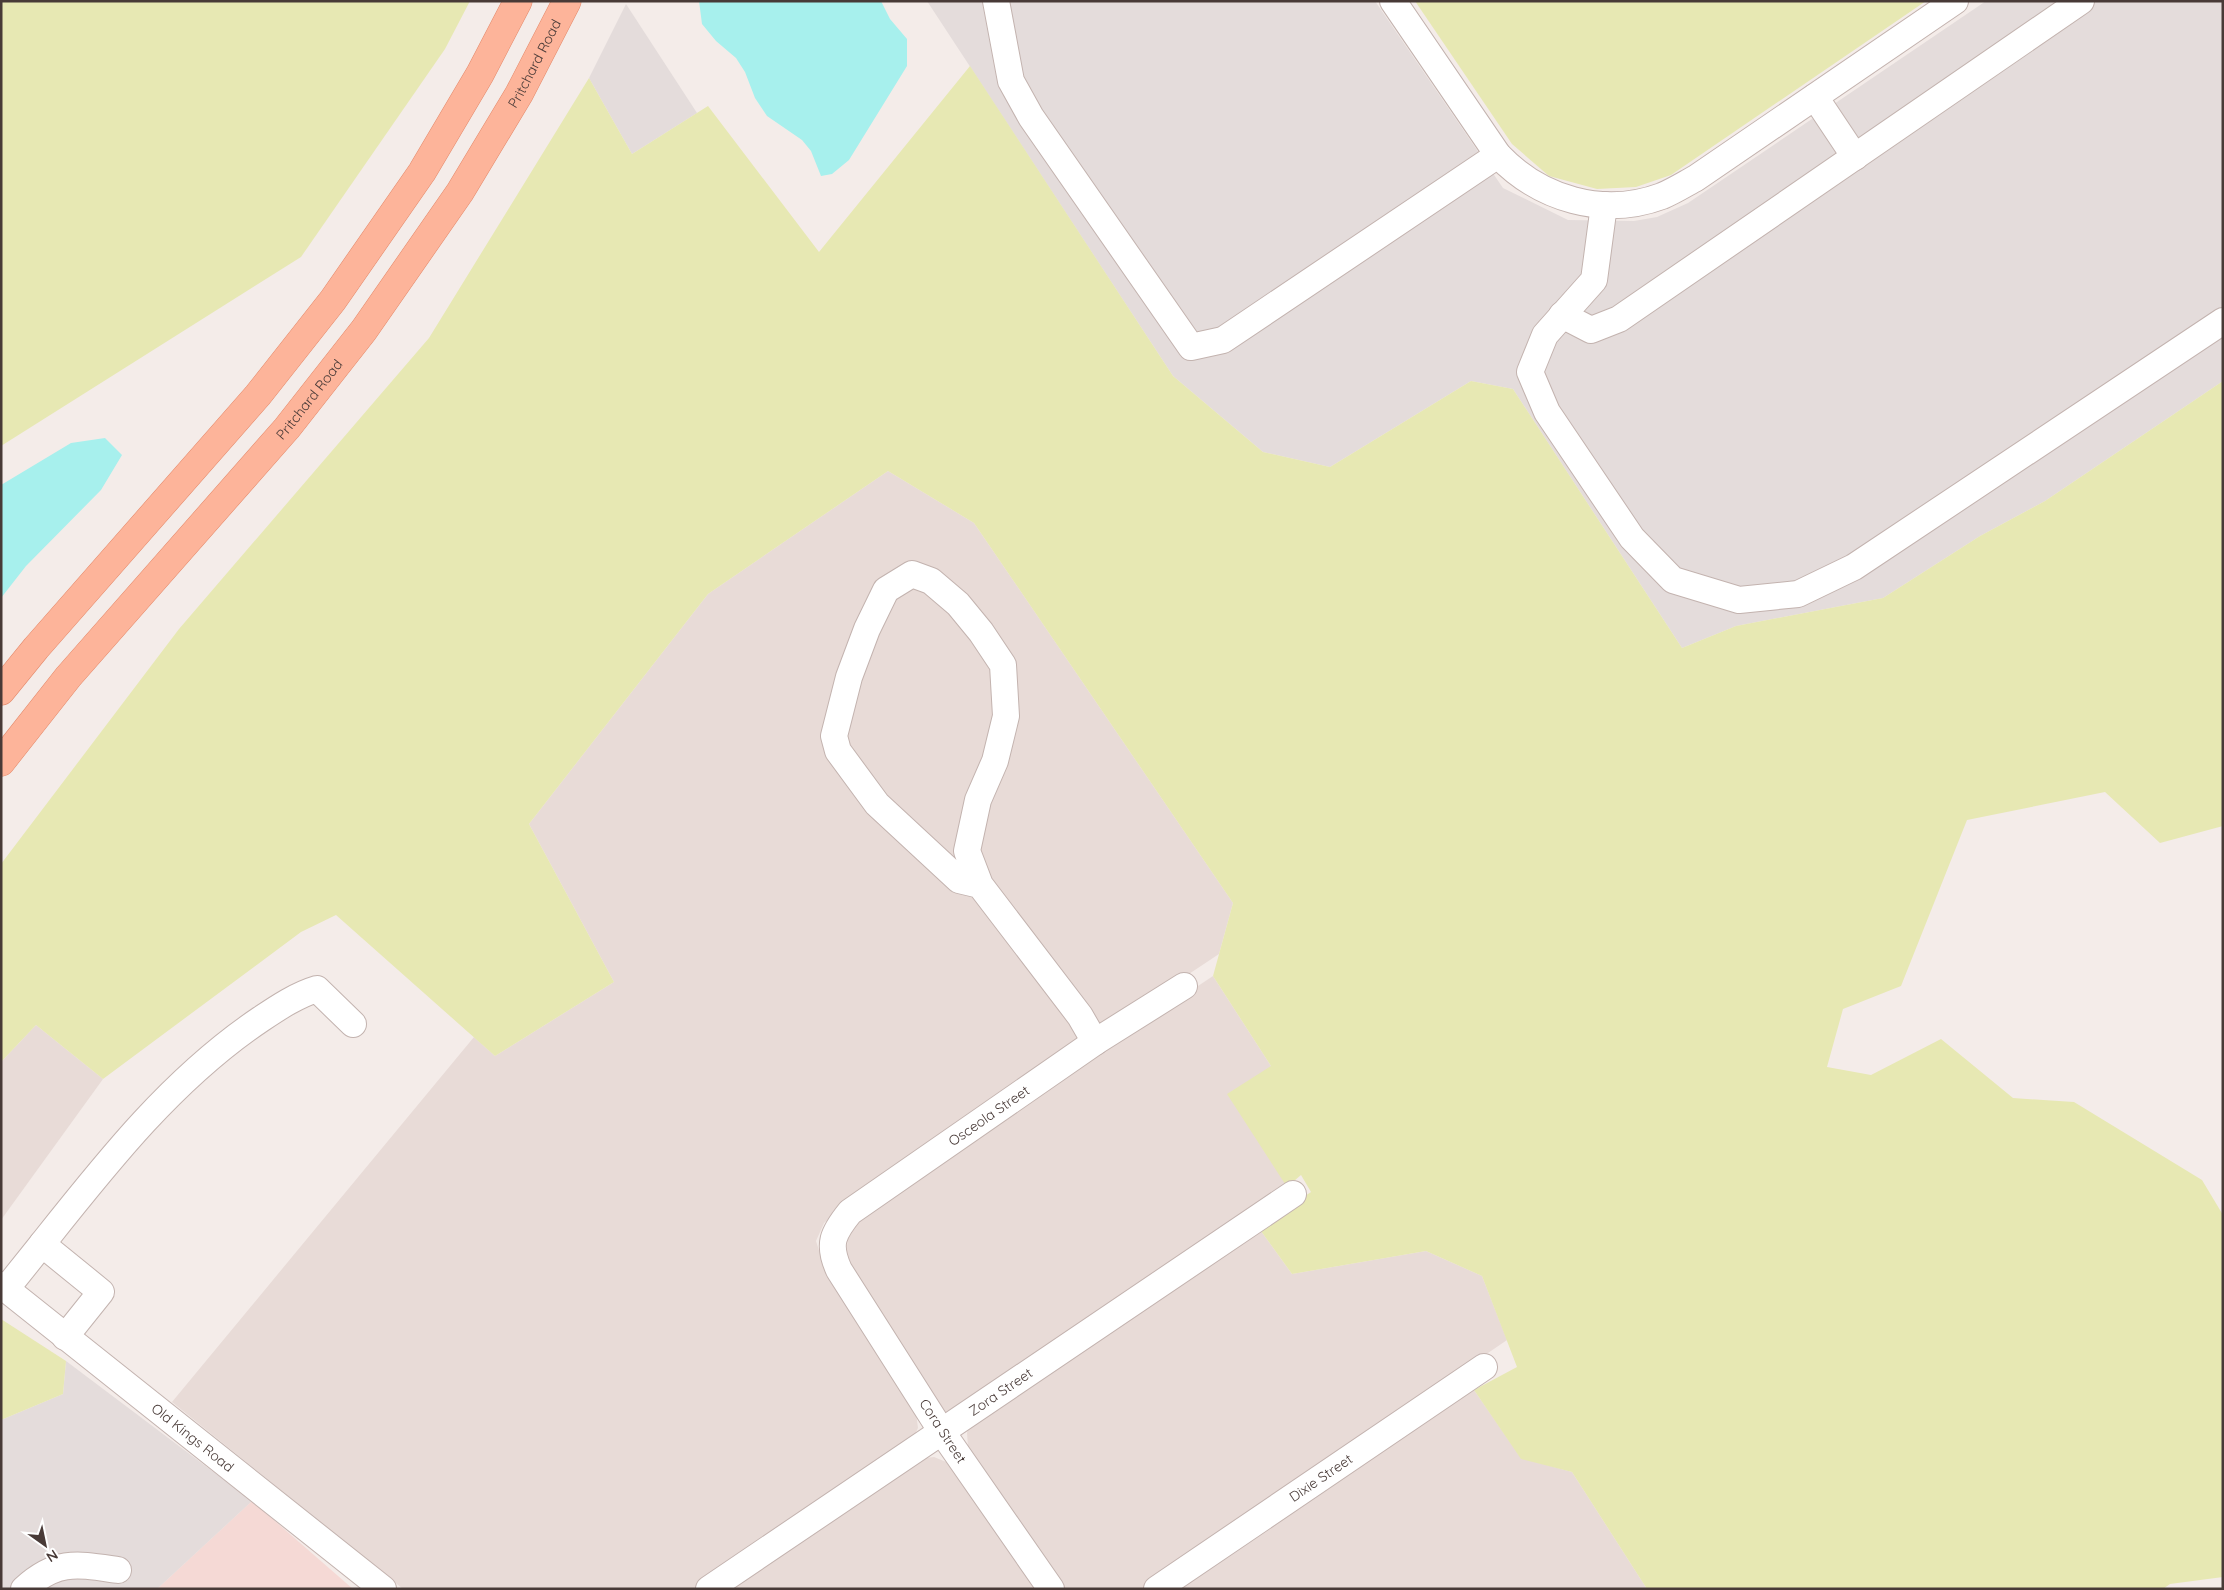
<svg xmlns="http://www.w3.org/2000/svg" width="2224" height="1590" font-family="Quicksand,sans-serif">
<rect width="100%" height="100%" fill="#f4ece9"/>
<!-- residential -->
<g fill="#e8dbd7">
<polygon points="888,471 974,523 1233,903 1219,954 852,1198 824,1223 816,1241 822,1260 916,1413 918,1428 911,1442 694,1589 403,1589 172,1402 474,1037 495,1056 614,982 529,824 708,594"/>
<polygon points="1213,976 1271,1066 1287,1187 956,1412 944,1414 856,1281 846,1254 849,1230 860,1211"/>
<polygon points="36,1025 103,1079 1,1220 1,1062"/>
<polygon points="1258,1227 1292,1274 1426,1251 1482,1276 1507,1340 1143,1589 1059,1589 968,1448 967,1432 973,1420"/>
<polygon points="1474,1390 1521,1458 1572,1472 1647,1589 1177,1589"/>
<polygon points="934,1457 951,1464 1039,1589 724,1589 917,1459"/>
</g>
<!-- commercial -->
<polygon fill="#f5d9d5" points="252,1501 353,1589 157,1589"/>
<!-- industrial -->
<g fill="#e4dcdb">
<polygon points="927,1 1375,1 1503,188 1568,220 1634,221 1657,217 1688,203 1986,1 2223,1 2223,381 2045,501 1980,536 1883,598 1736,626 1682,648 1513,389 1471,381 1330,467 1263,452 1173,376"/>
<polygon points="626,4 697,113 632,154 589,78"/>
<polygon points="66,1361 252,1501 157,1589 1,1589 1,1420 63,1394"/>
</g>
<!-- green -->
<g fill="#e7e8b3">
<polygon points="1,1 470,1 445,49 301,257 1,446"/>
<polygon points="1415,1 1926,1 1671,175 1636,187 1597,189 1549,176 1512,144"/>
<polygon points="970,66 1173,376 1263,452 1330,467 1471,381 1513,389 1682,648 1736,626 1883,598 1980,536 2045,501 2223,381 2223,826 2160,843 2105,792 1967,820 1901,986 1843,1009 1827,1067 1871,1075 1941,1039 2013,1098 2074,1102 2202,1180 2223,1215 2223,1577 2170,1584 2163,1589 1647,1589 1572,1472 1521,1459 1474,1390 1517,1367 1482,1276 1426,1251 1292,1274 1258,1227 1311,1192 1301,1175 1287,1187 1227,1094 1271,1066 1213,976 1233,903 974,523 888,471 708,594 529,824 614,982 495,1056 336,915 301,932 103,1079 36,1025 1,1062 1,864 179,629 429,338 589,78 632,154 708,106 819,252"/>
<polygon points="1,1319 66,1361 63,1394 1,1420"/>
</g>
<!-- water -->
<g fill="#a7f0ed">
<polygon points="699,1 881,1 890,19 907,39 907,66 849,160 832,174 821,176 811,151 802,140 767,116 755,98 745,72 736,58 716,41 702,24"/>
<polygon points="105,438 122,455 101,490 26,566 1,598 1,485 71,443"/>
</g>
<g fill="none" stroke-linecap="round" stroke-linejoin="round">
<!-- minor casing -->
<g stroke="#c3b3af" stroke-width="28">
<g id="minor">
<polyline points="996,1 1011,81 1031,117 1191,347 1223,340 1498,155"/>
<path d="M1393 1 1498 155C1540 199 1603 218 1662 196 1674 191 1685 184 1696 178L1955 1"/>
<polyline points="1815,97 1855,157"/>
<polyline points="1604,205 1594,280 1545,335 1530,372 1547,412 1632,538 1673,580 1739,600 1798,594 1854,567 2223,321"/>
<polyline points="1562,315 1591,330 1619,319 2081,1"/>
<polyline points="980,885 959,880 877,804 838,751 834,736 849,677 867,629 886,590 912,574 931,581 958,604 981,632 1003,665 1006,716 995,761 978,800 967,851 980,885 1080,1016 1095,1042"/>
<path d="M42 1244C107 1162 173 1078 261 1019 279 1007 297 995 317 989L353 1024"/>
<path id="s1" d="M1 1285 383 1589"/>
<polyline points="6,1289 42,1244 101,1292 65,1337"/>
<path d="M24 1589C57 1559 77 1564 118 1570"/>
<path id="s2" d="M709 1589 1293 1194"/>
<path id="s3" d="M1051 1589 942 1432 839 1270C827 1244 833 1233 850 1212L1095 1042 1184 986"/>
<path id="s4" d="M1157 1589 1484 1367"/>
</g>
</g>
<!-- major casing -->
<g stroke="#e38869" stroke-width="29">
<g id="major">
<polyline points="1,691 36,648 258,395 333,300 422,172 480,74 518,1"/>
<path id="s5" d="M1 762 68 677 287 428 364 330 460 192 519 94 567 1"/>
</g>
</g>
<!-- minor -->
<use href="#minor" stroke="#fff" stroke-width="26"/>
<!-- major -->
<use href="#major" stroke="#fdb49a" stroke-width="28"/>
</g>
<g text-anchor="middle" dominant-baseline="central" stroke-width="4" stroke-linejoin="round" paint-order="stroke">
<!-- street labels -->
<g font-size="14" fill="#483a37" stroke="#fff">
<text stroke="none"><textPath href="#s5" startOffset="881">Pritchard Road</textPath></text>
<text stroke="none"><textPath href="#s5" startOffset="476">Pritchard Road</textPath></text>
<text stroke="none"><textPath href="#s3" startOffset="616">Osceola Street</textPath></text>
<text stroke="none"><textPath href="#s2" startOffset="352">Zora Street</textPath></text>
<text transform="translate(943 1431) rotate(57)">Cora Street</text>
<text stroke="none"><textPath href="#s1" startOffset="245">Old Kings Road</textPath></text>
<text stroke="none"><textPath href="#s4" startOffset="198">Dixie Street</textPath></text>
</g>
</g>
<!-- border -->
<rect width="2224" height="1590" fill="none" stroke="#483a37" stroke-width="5"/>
<!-- north arrow -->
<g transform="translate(45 1545) rotate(147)" stroke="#ffffff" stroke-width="4" paint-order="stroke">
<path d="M0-4L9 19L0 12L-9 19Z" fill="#483a37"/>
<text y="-8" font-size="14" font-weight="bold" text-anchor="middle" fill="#483a37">N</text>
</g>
</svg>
